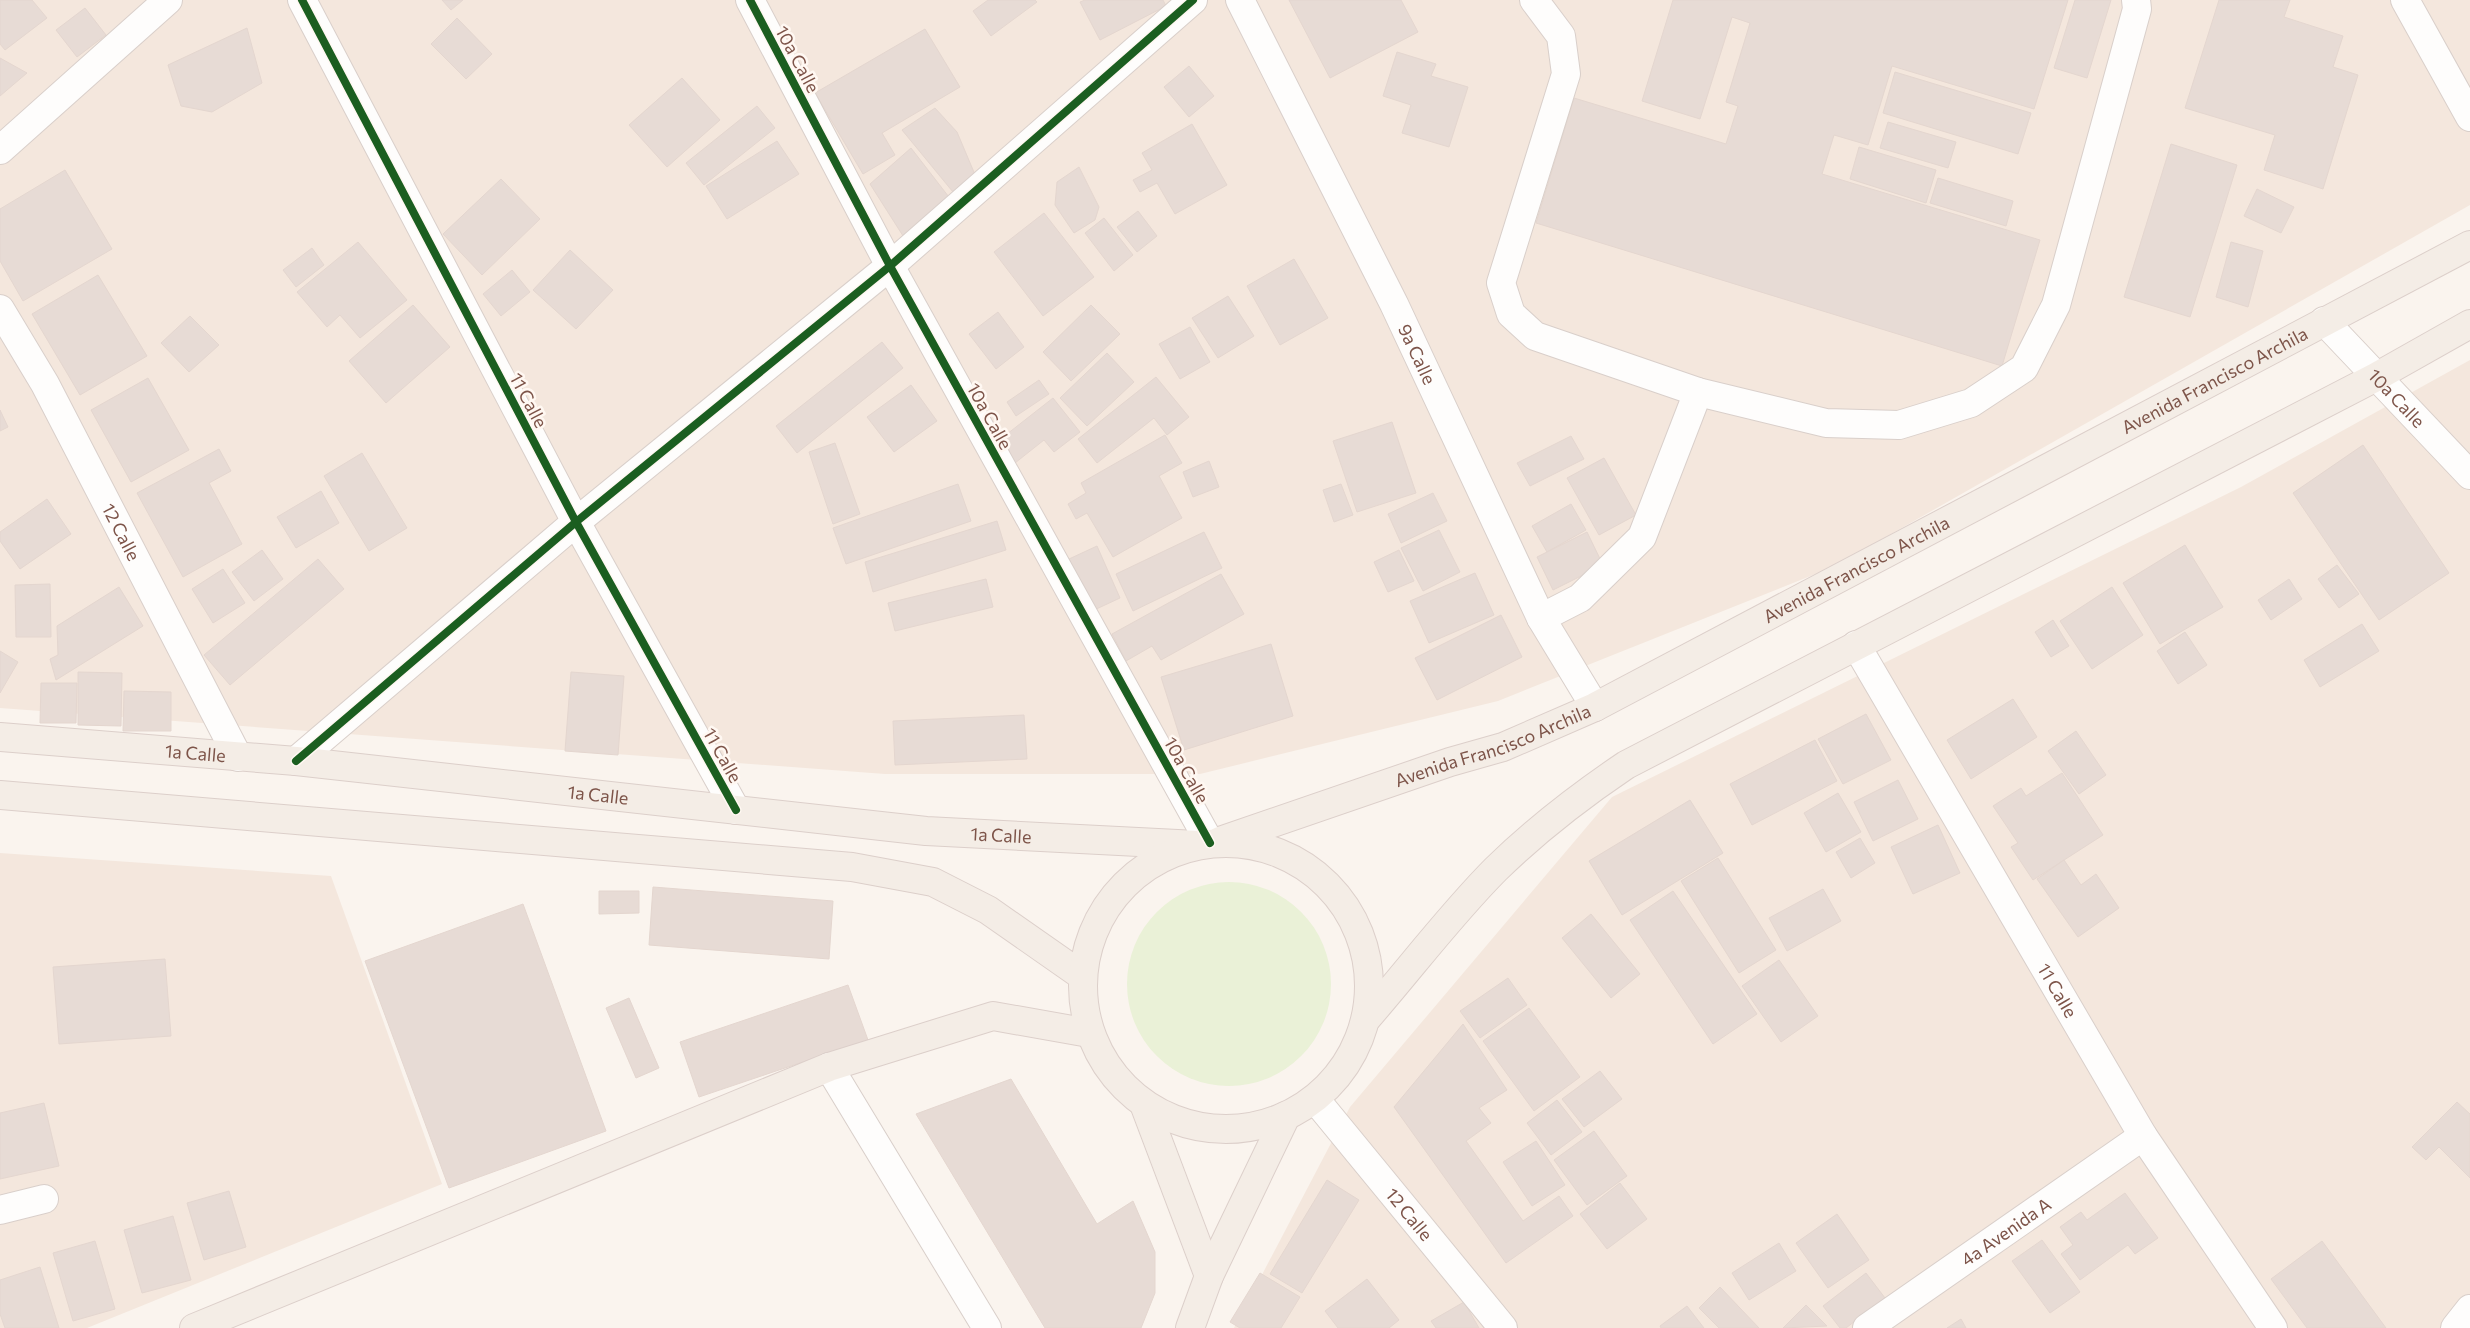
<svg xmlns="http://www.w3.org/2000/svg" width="2470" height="1328" font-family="Commissioner,sans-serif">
<rect width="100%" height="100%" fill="#faf4ee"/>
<!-- residential -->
<g fill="#f4e7dd">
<polygon points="0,0 2470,0 2470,205 1833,567 1498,701 1200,774 885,774 0,708"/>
<polygon points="2470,360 2470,1328 1234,1328 1350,1107 1612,797 2241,487"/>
<polygon points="0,853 331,876 442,1184 87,1328 0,1328"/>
</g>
<!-- green -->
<circle fill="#eaf1d7" cx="1229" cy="984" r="102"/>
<!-- building -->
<g fill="#e7dbd5" stroke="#e4d6cf">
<polygon points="0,0 32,0 47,18 5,50 0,44"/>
<polygon points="442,0 463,0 451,10"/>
<polygon points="988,0 1035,0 1037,2 991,36 973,11"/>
<polygon points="1085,0 1163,0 1166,6 1100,40 1080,2"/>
<polygon points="1289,0 1401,0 1418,32 1330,78"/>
<polygon points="1673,0 2068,0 2034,109 1892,66 1868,145 1834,135 1822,174 2040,240 2002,366 1536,223 1574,98 1726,144 1738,106 1726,102 1750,23 1732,17 1700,119 1642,101"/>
<polygon points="2075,0 2111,0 2087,78 2054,68"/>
<polygon points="2219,0 2290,0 2284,17 2343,36 2333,67 2358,75 2323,189 2264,170 2275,135 2185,108"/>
<polygon points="85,8 106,35 77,57 56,30"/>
<polygon points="457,18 492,54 466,79 431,44"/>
<polygon points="247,28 262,83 212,112 181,106 168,65"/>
<polygon points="925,29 960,87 882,133 895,155 863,174 815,93"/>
<polygon points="1397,52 1436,64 1431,76 1468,87 1449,147 1402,133 1411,105 1383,96"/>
<polygon points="0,58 27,73 0,96"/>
<polygon points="1189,66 1214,96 1189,117 1164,87"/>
<polygon points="1895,72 2031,113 2018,154 1883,113"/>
<polygon points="682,78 720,120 667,167 629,125"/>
<polygon points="757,106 775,128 704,185 686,163"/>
<polygon points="935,108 957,132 976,177 953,192 902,130"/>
<polygon points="1888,122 1956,142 1948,168 1880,148"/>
<polygon points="1192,124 1227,185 1175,214 1157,183 1140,192 1133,180 1152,170 1142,153"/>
<polygon points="777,141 799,174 727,219 706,186"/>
<polygon points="2171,144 2237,165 2190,317 2124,297"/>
<polygon points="1859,147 1936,170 1926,203 1850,179"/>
<polygon points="911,148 952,201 905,239 870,184"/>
<polygon points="1079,167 1099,207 1095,220 1074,233 1055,205 1057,182"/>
<polygon points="65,170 112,249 23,301 0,261 0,209"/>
<polygon points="1938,178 2013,201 2006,226 1930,203"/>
<polygon points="501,179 540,219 482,275 443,234"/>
<polygon points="2257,189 2294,207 2281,233 2244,216"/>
<polygon points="1138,211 1157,236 1137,252 1117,227"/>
<polygon points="1044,213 1094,277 1043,316 994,252"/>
<polygon points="1104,218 1133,255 1114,271 1085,233"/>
<polygon points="358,242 407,300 360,338 340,315 327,327 297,292"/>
<polygon points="2231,242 2263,251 2248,307 2216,297"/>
<polygon points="312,248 324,265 296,287 283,270"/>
<polygon points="570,250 613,290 576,329 533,290"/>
<polygon points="1294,259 1328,318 1280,345 1247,286"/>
<polygon points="512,270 530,292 501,316 483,294"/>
<polygon points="98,275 147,356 80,395 32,314"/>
<polygon points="1228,296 1254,336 1218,358 1192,318"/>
<polygon points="413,305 450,347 386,403 349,361"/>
<polygon points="1091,305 1120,334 1071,381 1043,352"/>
<polygon points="998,312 1024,347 996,369 969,334"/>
<polygon points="190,316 219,345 189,372 161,343"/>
<polygon points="1190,327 1210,362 1180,379 1159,344"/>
<polygon points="882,342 903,368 797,453 776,426"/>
<polygon points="1107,353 1134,382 1087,426 1060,398"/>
<polygon points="1156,377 1189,417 1167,435 1154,418 1097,463 1078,439"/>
<polygon points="148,378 189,450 131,482 91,410"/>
<polygon points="1039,380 1049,394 1016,416 1007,402"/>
<polygon points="911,385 937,421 894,452 867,417"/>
<polygon points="1053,398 1080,432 1054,452 1044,440 1010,467 993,445"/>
<polygon points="0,410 8,427 0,431"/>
<polygon points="1392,422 1416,493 1357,512 1333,441"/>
<polygon points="1165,435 1182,463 1159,476 1182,518 1113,557 1087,513 1076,519 1068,504 1086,493 1081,483"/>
<polygon points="1571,436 1584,459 1530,486 1517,463"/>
<polygon points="835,443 860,514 833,524 809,452"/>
<polygon points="2363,445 2449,573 2379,620 2293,493"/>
<polygon points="219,449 231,471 209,483 242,544 183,577 137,493"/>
<polygon points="362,453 407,528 369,551 324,476"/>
<polygon points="1604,458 1636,515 1599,535 1567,478"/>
<polygon points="1209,461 1219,487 1193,497 1183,472"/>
<polygon points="958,484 971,521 846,564 833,528"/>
<polygon points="1341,484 1353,515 1334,522 1323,490"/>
<polygon points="321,491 339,523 296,548 277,517"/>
<polygon points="1433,493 1447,521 1401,543 1388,514"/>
<polygon points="47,499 71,534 20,569 0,541 0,532"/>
<polygon points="1571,504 1586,530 1547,552 1532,526"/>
<polygon points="997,521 1006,550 873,592 865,562"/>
<polygon points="1439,530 1460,572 1423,591 1401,548"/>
<polygon points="1204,532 1222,568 1133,611 1116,574"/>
<polygon points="1587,532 1603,565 1553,590 1537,557"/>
<polygon points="2185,545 2223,607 2160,644 2123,583"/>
<polygon points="1097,546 1120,598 1092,611 1069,559"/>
<polygon points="262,550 283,579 254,601 232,572"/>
<polygon points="1399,550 1414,581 1388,592 1374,562"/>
<polygon points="318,559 344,589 230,685 204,655"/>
<polygon points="2337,565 2359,594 2339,608 2318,579"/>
<polygon points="223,569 245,603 213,623 192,589"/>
<polygon points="1475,573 1494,615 1429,643 1410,601"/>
<polygon points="1221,574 1244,614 1161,660 1152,646 1126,661 1112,634"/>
<polygon points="986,579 993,607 895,631 888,603"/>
<polygon points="2289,579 2302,599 2271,620 2258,600"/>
<polygon points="50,584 51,637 16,637 15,585"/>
<polygon points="119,587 143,626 56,680 50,659 58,655 57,626"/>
<polygon points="2112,587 2143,635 2092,669 2060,621"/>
<polygon points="1501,615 1522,657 1437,700 1415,658"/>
<polygon points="2053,620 2069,646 2051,657 2035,632"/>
<polygon points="2362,624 2379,651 2320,687 2304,660"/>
<polygon points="2185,632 2207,665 2178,684 2157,651"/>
<polygon points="1271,644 1293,716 1184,750 1161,677"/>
<polygon points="0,651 18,662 0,693"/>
<polygon points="78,672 122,673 121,726 78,725"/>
<polygon points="571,672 624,676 618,755 565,751"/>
<polygon points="41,683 77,683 76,723 40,723"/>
<polygon points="124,691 171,692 171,731 123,731"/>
<polygon points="2013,699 2037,737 1971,779 1947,740"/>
<polygon points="1866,714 1891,760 1843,784 1818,739"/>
<polygon points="1024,715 1027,759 895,765 893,721"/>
<polygon points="2076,731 2106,775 2079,794 2048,751"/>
<polygon points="1815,740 1837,781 1752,825 1730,784"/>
<polygon points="2062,773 2103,835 2033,880 2011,847 2018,843 1993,806 2021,788 2026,796"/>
<polygon points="1898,780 1918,819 1873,841 1854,802"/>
<polygon points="1838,793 1861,832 1826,852 1804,813"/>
<polygon points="1690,800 1723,853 1622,915 1589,861"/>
<polygon points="1938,825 1960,873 1913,894 1891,847"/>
<polygon points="1860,838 1875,863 1851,878 1836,852"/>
<polygon points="1718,858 1776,950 1739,973 1681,881"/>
<polygon points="2064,860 2081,885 2096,874 2119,908 2078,937 2037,879"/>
<polygon points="653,887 833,901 829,959 649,945"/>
<polygon points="1823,889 1841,921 1787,951 1769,918"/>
<polygon points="599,891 639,891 639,913 599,914"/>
<polygon points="1673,891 1757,1014 1713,1044 1630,920"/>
<polygon points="523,904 606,1131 449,1188 365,961"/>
<polygon points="1591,914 1640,974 1611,998 1562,938"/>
<polygon points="165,959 171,1036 59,1044 53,967"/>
<polygon points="1779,960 1818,1016 1781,1042 1742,986"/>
<polygon points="1508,978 1527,1005 1480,1038 1460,1011"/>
<polygon points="848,985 868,1040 699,1097 680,1042"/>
<polygon points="629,998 659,1068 636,1078 606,1008"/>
<polygon points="1529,1008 1580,1077 1534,1111 1483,1041"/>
<polygon points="1463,1024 1507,1090 1479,1108 1491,1123 1466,1141 1523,1221 1559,1196 1573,1216 1506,1263 1394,1107"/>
<polygon points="1600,1071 1622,1099 1584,1127 1562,1099"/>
<polygon points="1011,1079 1097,1224 1133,1201 1155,1252 1155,1293 1141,1328 1045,1328 916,1114"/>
<polygon points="1557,1100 1582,1132 1551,1155 1527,1123"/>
<polygon points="2457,1102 2470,1114 2470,1178 2439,1147 2426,1160 2412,1147"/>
<polygon points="44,1103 59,1166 0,1179 0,1113"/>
<polygon points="1594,1131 1627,1176 1587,1205 1554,1160"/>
<polygon points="1536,1141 1565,1185 1532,1206 1503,1162"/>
<polygon points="1327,1180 1359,1200 1302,1293 1270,1274"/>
<polygon points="1620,1183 1647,1219 1607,1249 1580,1214"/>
<polygon points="229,1191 246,1247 204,1260 187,1203"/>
<polygon points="2125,1193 2158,1238 2135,1254 2128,1245 2080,1280 2061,1254 2073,1245 2060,1227 2081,1212 2087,1220"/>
<polygon points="1837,1214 1869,1260 1828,1288 1796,1243"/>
<polygon points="173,1216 191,1280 142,1293 124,1230"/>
<polygon points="2042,1240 2080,1292 2050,1313 2012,1261"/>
<polygon points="95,1241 115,1309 73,1321 53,1253"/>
<polygon points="2322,1241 2386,1328 2307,1328 2271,1279"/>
<polygon points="1779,1243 1796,1271 1749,1300 1732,1273"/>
<polygon points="40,1267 59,1328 5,1328 0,1314 0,1280"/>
<polygon points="1260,1273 1300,1297 1281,1328 1240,1328 1230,1322"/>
<polygon points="1866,1273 1885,1298 1846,1328 1840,1328 1823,1306"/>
<polygon points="1367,1279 1399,1320 1389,1328 1338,1328 1325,1311"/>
<polygon points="1720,1287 1759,1328 1719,1328 1699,1308"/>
<polygon points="1464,1302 1479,1328 1436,1328 1431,1321"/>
<polygon points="1806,1305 1827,1326 1783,1328"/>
<polygon points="1687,1306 1704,1328 1661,1328 1660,1326"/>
<polygon points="1961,1319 1966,1328 1947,1328"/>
</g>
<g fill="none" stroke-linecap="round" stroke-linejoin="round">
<!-- minor casing -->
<g stroke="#d9cfca" stroke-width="30">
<g id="minor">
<polyline points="302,0 576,522 736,810"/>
<polyline points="750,0 890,266 1210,843"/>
<path id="s1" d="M1240 0 1394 304 1541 618 1595 707"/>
<polyline points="1534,0 1561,36 1566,74 1501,283 1511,314 1535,336 1698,392 1826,423 1899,425 1971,403 2024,368 2056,305 2137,9 2136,0"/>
<polyline points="2405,0 2470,117"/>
<polyline points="0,150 168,0"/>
<path id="s2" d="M0 309 45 384 238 757"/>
<path id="s3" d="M2324 321 2470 475"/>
<polyline points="1541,618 1580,598 1642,537 1698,392"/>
<path id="s4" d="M1856 645 2143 1136 2273 1328"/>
<polyline points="296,761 576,522 890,266 1193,0"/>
<polyline points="829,1067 987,1328"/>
<path id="s5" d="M1315 1099 1503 1328"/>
<polyline points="0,1210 44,1199"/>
<path id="s6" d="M1867 1328 2143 1136"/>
<polyline points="2455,1328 2470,1309"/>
</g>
</g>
<!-- major casing -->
<g stroke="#dccfca" stroke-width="30">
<g id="major">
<path id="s7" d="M0 737 296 761 926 831 1197 845"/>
<polyline points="0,795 852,867 933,882 988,910 1081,975"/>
<path id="s8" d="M1220 841 1450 762 1503 747 1595 707 2470 245"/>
<circle cx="1226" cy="986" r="143"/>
<path d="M1367 1018C1409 970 1451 914 1496 869 1536 830 1580 796 1626 765L2376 377 2470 324"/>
<polyline points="1144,1104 1209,1276"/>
<polyline points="194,1328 829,1067 993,1016 1089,1033"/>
<polyline points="1190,1328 1209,1276 1286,1116"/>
</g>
</g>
<!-- minor -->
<use href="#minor" stroke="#fefdfc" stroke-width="28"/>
<!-- major -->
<use href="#major" stroke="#f4ede6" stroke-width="28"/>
<!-- cycleway casing -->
<g stroke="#fff8f2" stroke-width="11">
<g id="cycleway">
<polyline points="302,0 576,522 736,810"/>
<polyline points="750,0 890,266 1210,843"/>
<polyline points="296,761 576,522 890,266 1193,0"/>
</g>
</g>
<!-- cycleway -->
<use href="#cycleway" stroke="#1b5e20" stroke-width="8"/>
</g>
<g text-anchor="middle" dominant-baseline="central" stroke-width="5" stroke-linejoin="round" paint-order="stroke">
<!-- street labels -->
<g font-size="18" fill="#7d5449" stroke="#fff8f2">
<text transform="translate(798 59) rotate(62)">10a Calle</text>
<text stroke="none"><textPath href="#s1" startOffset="396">9a Calle</textPath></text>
<text stroke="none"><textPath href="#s8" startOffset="1099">Avenida Francisco Archila</textPath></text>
<text stroke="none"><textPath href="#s3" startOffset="106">10a Calle</textPath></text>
<text transform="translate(529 400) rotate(62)">11 Calle</text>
<text transform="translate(990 416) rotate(61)">10a Calle</text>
<text stroke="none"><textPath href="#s2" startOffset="254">12 Calle</textPath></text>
<text stroke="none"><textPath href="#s8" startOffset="694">Avenida Francisco Archila</textPath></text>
<text stroke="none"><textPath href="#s8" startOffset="289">Avenida Francisco Archila</textPath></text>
<text stroke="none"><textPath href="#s7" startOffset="196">1a Calle</textPath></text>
<text transform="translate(723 755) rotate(61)">11 Calle</text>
<text transform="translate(1187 770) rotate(61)">10a Calle</text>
<text stroke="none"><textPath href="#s7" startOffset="601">1a Calle</textPath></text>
<text stroke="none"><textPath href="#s7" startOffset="1006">1a Calle</textPath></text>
<text stroke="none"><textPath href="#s4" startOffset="400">11 Calle</textPath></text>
<text stroke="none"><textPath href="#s5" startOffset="149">12 Calle</textPath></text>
<text stroke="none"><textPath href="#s6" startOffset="169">4a Avenida A</textPath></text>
</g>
</g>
</svg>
